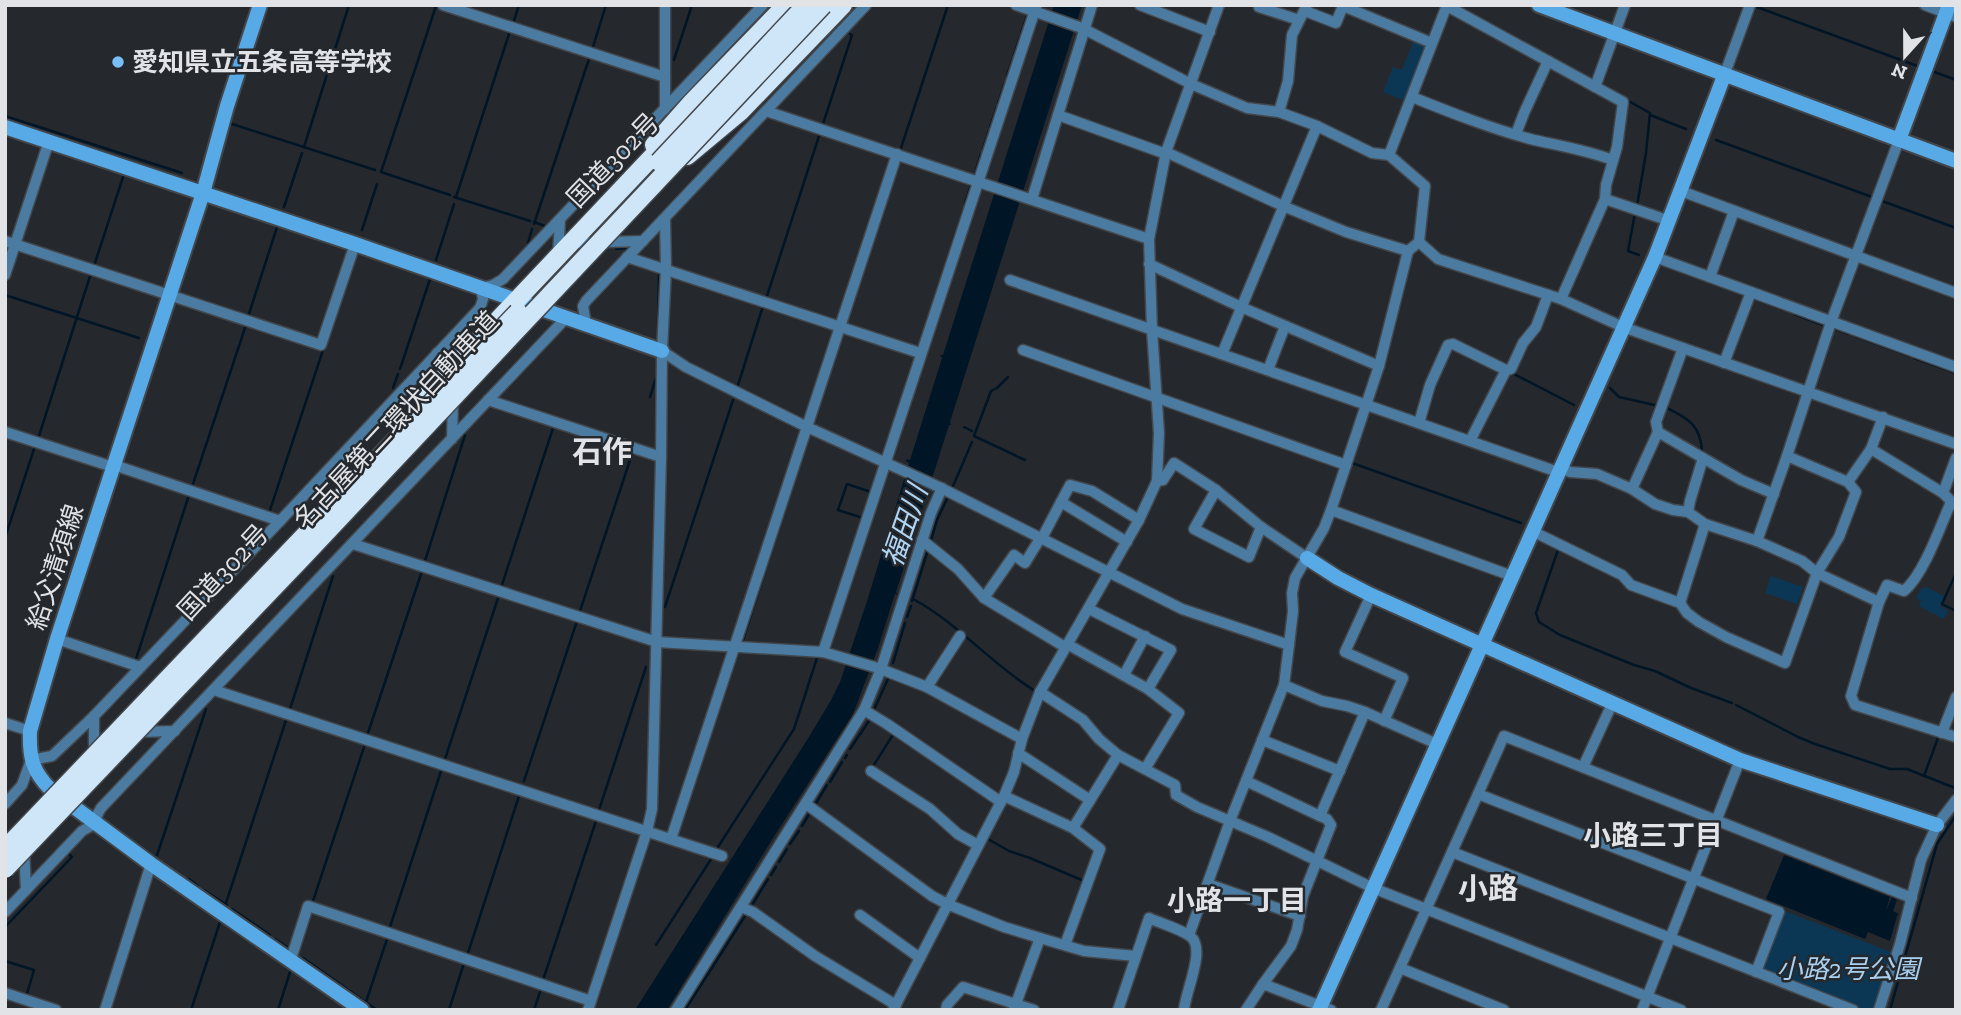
<svg xmlns="http://www.w3.org/2000/svg" width="1961" height="1015" font-family="'Zilla Slab','Noto Sans JP',serif">
<rect width="100%" height="100%" fill="#25292d"/>
<!-- green -->
<g fill="#0b3755">
<polygon points="1414,40 1427,45 1405,101 1383,92 1393,67 1402,70"/>
<polygon points="1771,576 1803,587 1797,604 1765,593"/>
<polygon points="1926,587 1944,596 1940,606 1948,611 1944,619 1919,606 1921,601 1916,598 1921,589"/>
<polygon points="1785,911 1891,952 1873,1010 1864,1010 1765,971 1763,967"/>
</g>
<!-- water -->
<g fill="#001526">
<polygon points="1054,5 1082,5 950,422 951,425 949,425 896,592 898,595 895,594 878,648 853,714 773,838 667,1010 635,1010 807,740 830,702 840,682 868,598 909,463 906,461 906,459 910,460 942,358 940,355 943,355"/>
<polygon points="1784,855 1890,897 1886,911 1892,897 1897,900 1893,911 1899,914 1897,916 1890,941 1868,932 1865,939 1766,899"/>
</g>
<g fill="none" stroke-linecap="round" stroke-linejoin="round">
<!-- stream -->
<g stroke="#001526" stroke-width="2.5">
<polyline points="436,6 381,172 450,195"/>
<polyline points="1754,6 1920,67"/>
<polyline points="513,24 519,5"/>
<polyline points="1021,33 1027,16"/>
<polyline points="592,50 606,5"/>
<polyline points="1014,55 1020,37"/>
<polyline points="674,60 692,5"/>
<polyline points="1932,71 1956,80"/>
<polyline points="1007,75 1013,59"/>
<polyline points="1625,99 1650,113 1646,153 1637,206"/>
<polyline points="998,103 1005,83"/>
<polyline points="1650,115 1686,129"/>
<polyline points="5,116 182,173"/>
<polyline points="230,120 229,123 375,170"/>
<polyline points="822,127 852,35 850,34"/>
<polyline points="990,127 997,107"/>
<polyline points="1716,140 1872,197"/>
<polyline points="304,147 349,5"/>
<polyline points="983,149 989,131"/>
<polyline points="900,151 948,5"/>
<polyline points="975,173 981,154"/>
<polyline points="454,197 530,221"/>
<polyline points="456,197 510,31"/>
<polyline points="1882,201 1956,228"/>
<polyline points="965,203 971,185"/>
<polyline points="284,207 302,153"/>
<polyline points="1635,213 1628,251 1639,255"/>
<polyline points="534,222 545,226"/>
<polyline points="534,224 590,56"/>
<polyline points="958,227 964,209"/>
<polyline points="362,230 377,184"/>
<polyline points="639,237 846,19"/>
<polyline points="528,243 532,229"/>
<polyline points="616,249 629,248"/>
<polyline points="436,260 454,204"/>
<polyline points="94,266 123,177"/>
<polyline points="943,274 956,232"/>
<polyline points="603,276 629,248"/>
<polyline points="5,295 139,338"/>
<polyline points="935,297 941,280"/>
<polyline points="1752,298 1782,309"/>
<polyline points="766,299 820,133"/>
<polyline points="1794,314 1823,325"/>
<polyline points="248,317 277,227"/>
<polyline points="658,329 659,271"/>
<polyline points="1836,329 1849,334"/>
<polyline points="1855,336 1910,356"/>
<polyline points="1914,358 1956,373"/>
<polyline points="400,369 430,279"/>
<polyline points="1512,373 1574,405"/>
<polyline points="1008,377 997,388 991,391 974,436 1025,460"/>
<polyline points="738,385 763,306"/>
<polyline points="393,388 398,374"/>
<polyline points="1610,388 1619,397 1659,406"/>
<polyline points="650,397 656,378"/>
<path d="M1665 407C1687 418 1701 424 1702 452"/>
<polyline points="457,425 541,337"/>
<polyline points="964,427 972,431"/>
<polyline points="38,439 91,273"/>
<polyline points="1352,463 1521,523"/>
<polyline points="953,486 972,442"/>
<polyline points="192,487 246,325"/>
<polyline points="269,513 323,350"/>
<polyline points="863,518 838,510 847,484 871,492 872,490"/>
<polyline points="5,538 35,446"/>
<polyline points="931,541 937,520 947,499"/>
<polyline points="1559,547 1536,613 1539,622 1560,635 1634,665 1655,671 1691,688 1732,703"/>
<polyline points="424,564 465,435"/>
<polyline points="1956,573 1942,604 1956,611"/>
<polyline points="501,588 554,425"/>
<path d="M913 599C958 623 991 664 1035 691"/>
<polyline points="912,601 928,550"/>
<polyline points="665,607 733,400"/>
<polyline points="579,614 633,451"/>
<polyline points="907,617 911,606"/>
<polyline points="260,634 448,435"/>
<polyline points="744,643 742,643 800,462"/>
<polyline points="135,662 189,495"/>
<polyline points="893,663 905,623"/>
<polyline points="1955,689 1956,687"/>
<polyline points="1736,705 1798,737 1815,744 1890,769 1907,769 1955,788"/>
<polyline points="289,712 333,576"/>
<polyline points="873,712 888,679"/>
<polyline points="714,723 739,650"/>
<polyline points="367,736 422,571"/>
<polyline points="850,749 871,718"/>
<polyline points="845,758 847,755"/>
<polyline points="444,762 499,595"/>
<polyline points="872,768 894,733"/>
<polyline points="1924,776 1939,735"/>
<polyline points="524,781 577,621"/>
<polyline points="830,782 842,762"/>
<polyline points="815,805 827,785"/>
<polyline points="598,813 646,667"/>
<polyline points="802,826 811,811"/>
<polyline points="988,839 1009,851 1030,858 1084,881"/>
<polyline points="790,844 799,831"/>
<polyline points="716,850 794,729 817,658"/>
<polyline points="157,855 206,709"/>
<polyline points="779,862 787,849"/>
<polyline points="771,875 776,867"/>
<polyline points="189,879 198,886"/>
<polyline points="204,890 227,905"/>
<polyline points="312,904 365,744"/>
<polyline points="225,906 287,717"/>
<polyline points="751,907 768,879"/>
<polyline points="232,909 270,935"/>
<polyline points="5,927 72,857 70,855"/>
<polyline points="389,930 442,768"/>
<polyline points="275,939 290,949"/>
<polyline points="656,945 713,856"/>
<polyline points="467,956 520,793"/>
<polyline points="303,958 377,1010"/>
<polyline points="5,961 34,970 26,997"/>
<polyline points="543,980 597,818"/>
<polyline points="366,1002 388,936"/>
<polyline points="191,1010 220,922"/>
<polyline points="278,1010 290,972"/>
<polyline points="449,1010 464,963"/>
<polyline points="534,1010 542,986"/>
<polyline points="685,1010 747,913"/>
<polyline points="1890,1010 1937,844 1956,815"/>
</g>
<!-- street casing -->
<g stroke="#43474b" stroke-width="13">
<g id="street">
<polyline points="443,5 665,77"/>
<polyline points="665,5 665,109"/>
<polyline points="1016,5 1082,28 1191,84 1247,108 1279,112 1317,126 1372,153 1389,155 1425,186 1419,242 1408,251 1346,232 1283,206 1166,152"/>
<polyline points="1140,5 1210,32"/>
<polyline points="1259,5 1259,7 1299,20"/>
<polyline points="1925,5 1956,17"/>
<polyline points="1447,6 1623,102 1617,147 1606,185 1605,199 1561,299"/>
<polyline points="1305,11 1336,23 1343,6 1432,43"/>
<polyline points="1724,76 1750,5"/>
<polyline points="1595,87 1625,5"/>
<path d="M1412 97C1452 113 1492 129 1534 140 1562 146 1586 150 1613 160"/>
<polyline points="766,111 1149,239"/>
<polyline points="1279,112 1288,81 1292,35 1307,5"/>
<polyline points="1058,115 1166,154"/>
<polyline points="1516,134 1524,113 1548,61"/>
<polyline points="1389,155 1447,5"/>
<polyline points="1681,191 1956,293"/>
<polyline points="1032,199 1092,5"/>
<polyline points="1605,199 1670,221"/>
<polyline points="5,241 321,345 355,244"/>
<polyline points="1419,242 1438,259 1561,299 1623,327 1956,444"/>
<polyline points="570,243 643,241"/>
<polyline points="558,256 560,220"/>
<polyline points="627,257 920,353"/>
<polyline points="1655,257 1956,367"/>
<polyline points="1149,264 1241,307 1379,366"/>
<polyline points="5,275 49,141"/>
<polyline points="1710,277 1734,211"/>
<polyline points="1010,280 1558,472"/>
<polyline points="586,325 583,306 586,301 866,5"/>
<polyline points="1683,348 1656,422 1658,432 1741,480 1774,494"/>
<polyline points="1023,350 1346,465"/>
<polyline points="662,351 686,367 807,427 939,487 1182,609 1289,645 1284,685 1230,821 1189,935"/>
<polyline points="437,353 467,352"/>
<polyline points="1222,354 1317,126"/>
<polyline points="1724,363 1751,292"/>
<polyline points="1268,370 1285,326"/>
<polyline points="488,400 661,457"/>
<polyline points="1419,423 1430,385 1448,345 1453,344 1506,370 1511,369 1523,343 1536,327 1548,295"/>
<polyline points="5,432 113,467"/>
<polyline points="452,439 453,399"/>
<polyline points="1470,441 1506,370"/>
<polyline points="1871,449 1943,493 1955,505"/>
<polyline points="1787,456 1848,482"/>
<polyline points="114,465 280,521"/>
<polyline points="1560,467 1570,472 1597,474 1632,489 1655,504 1673,510 1688,512 1705,524 1757,541 1802,561 1817,573 1879,602"/>
<polyline points="1157,481 1163,480 1174,463 1216,490 1261,527 1307,558"/>
<polyline points="1632,489 1658,432"/>
<polyline points="1216,490 1194,529 1249,557 1261,527"/>
<polyline points="1943,493 1956,458"/>
<polyline points="1061,502 1127,542"/>
<path d="M1951 502C1940 527 1924 574 1904 591L1887 585 1879 602 1851 696 1855 705 1956 737"/>
<polyline points="1331,510 1512,576"/>
<polyline points="1688,512 1690,501 1703,458"/>
<polyline points="1532,531 1622,575 1631,585 1680,603 1687,613 1699,622 1726,637 1785,663 1817,573 1839,537 1856,492 1848,482 1871,449 1883,417"/>
<polyline points="1041,537 1025,563 1014,555 984,598 1065,647"/>
<polyline points="1042,538 1070,485 1092,491 1139,520"/>
<polyline points="922,540 958,569 984,598"/>
<polyline points="1757,541 1787,456 1831,322 1899,140"/>
<polyline points="353,544 657,642 823,652 878,668 927,687 1022,739"/>
<polyline points="1371,595 1345,652 1403,678 1384,721"/>
<polyline points="1680,603 1705,524"/>
<polyline points="1089,609 1171,650 1148,689"/>
<polyline points="57,639 140,667"/>
<polyline points="1067,644 1148,689 1179,713 1145,769"/>
<polyline points="1289,645 1293,611 1292,593 1295,578 1324,528 1331,510 1379,366 1408,251"/>
<polyline points="823,652 1036,7"/>
<polyline points="1124,675 1145,636"/>
<polyline points="1284,685 1322,701 1347,706 1365,712 1437,744"/>
<polyline points="927,687 960,636"/>
<polyline points="214,690 722,856"/>
<polyline points="1040,692 1083,720 1099,739 1118,755 1175,785 1176,795 1197,807 1268,837 1373,888 1681,1010"/>
<polyline points="864,710 887,724 1001,802"/>
<polyline points="94,716 94,745"/>
<polyline points="5,723 30,731"/>
<polyline points="137,732 175,731"/>
<polyline points="1942,733 1956,697"/>
<polyline points="1262,740 1340,771"/>
<polyline points="1018,753 1090,800"/>
<polyline points="1583,767 1613,702"/>
<polyline points="871,771 930,809 958,834 978,845"/>
<polyline points="1246,781 1320,816 1365,712"/>
<polyline points="1478,794 1779,912 1756,972"/>
<polyline points="1004,796 1073,828 1100,849 1065,945"/>
<polyline points="5,804 22,785 31,760 52,756 94,716 280,521 480,308 483,299 481,288 493,285 503,279 763,5"/>
<polyline points="806,804 932,896 947,904 1004,927 1040,938 1084,951 1135,956"/>
<polyline points="1320,816 1327,819 1331,825 1303,896 1297,930 1291,946 1263,984 1331,1010"/>
<polyline points="1073,828 1118,755"/>
<polyline points="671,839 897,154"/>
<polyline points="24,848 26,890"/>
<polyline points="1452,852 1853,1010"/>
<polyline points="1208,884 1300,916"/>
<polyline points="741,907 753,912 815,956 896,1005"/>
<polyline points="5,912 82,831 96,823 97,815 101,808 566,318"/>
<polyline points="860,915 920,958"/>
<polyline points="291,959 308,906 591,1001"/>
<polyline points="1400,968 1504,1010"/>
<polyline points="5,993 56,1010"/>
<polyline points="1014,1009 1040,938"/>
<polyline points="105,1010 151,864"/>
<polyline points="588,1010 647,831 652,809 661,457 662,351 666,269 665,219"/>
<polyline points="676,1010 864,710 881,669 931,513 942,488"/>
<polyline points="893,1010 1004,796 1014,772 1022,739 1040,692 1139,520 1157,481 1159,433 1152,330 1149,239 1166,152 1219,5"/>
<polyline points="946,1010 947,1005 963,987 1034,1010"/>
<path d="M1118 1010 1149 918C1162 924 1178 928 1190 936 1207 948 1185 992 1184 1010"/>
<polyline points="1246,1010 1263,984"/>
<polyline points="1381,1010 1504,736 1912,898"/>
<polyline points="1642,1010 1740,760"/>
<polyline points="1879,1010 1900,944 1921,860 1937,825 1956,800"/>
</g>
</g>
<!-- secondary casing -->
<g stroke="#43474b" stroke-width="18">
<g id="secondary">
<path d="M260 5 227 106 203 193 57 639 30 731C29 757 32 771 51 790L151 864 362 1010"/>
<polyline points="1539,5 1956,161"/>
<polyline points="5,127 355,244 662,351"/>
<polyline points="1899,140 1949,5"/>
<polyline points="1307,558 1338,578 1371,595 1740,760 1937,825"/>
<polyline points="1319,1010 1655,257 1724,76"/>
</g>
</g>
<!-- highway casing -->
<g stroke="#43474b" stroke-width="21">
<g id="highway">
<polyline points="654,145 692,102 786,5"/>
<polyline points="687,156 741,111 843,5"/>
<polyline points="428,394 668,140"/>
</g>
</g>
<!-- street -->
<use href="#street" stroke="#4b7ba1" stroke-width="10"/>
<!-- secondary -->
<use href="#secondary" stroke="#58aae7" stroke-width="14"/>
<!-- highway -->
<use href="#highway" stroke="#cfe6f9" stroke-width="18"/>
<!-- highway-bridge casing -->
<g stroke="#43474b" stroke-width="21" stroke-linecap="butt">
<g id="highway-bridge">
<polyline points="659,162 806,5"/>
<polyline points="5,849 518,312"/>
<polyline points="5,869 303,557 823,5"/>
</g>
</g>
<!-- highway-bridge -->
<use href="#highway-bridge" stroke="#cfe6f9" stroke-width="18"/>
</g>
<!-- markers -->
<circle fill="#78bff7" stroke="#25292d" stroke-width="2.5" cx="118" cy="62" r="7"/>
<g text-anchor="middle" dominant-baseline="central" stroke-width="5" stroke-linejoin="round" paint-order="stroke">
<!-- poi labels -->
<g font-size="26" font-weight="bold" fill="#e1e3e6" stroke="#25292d" text-anchor="start">
<text x="132" y="62">愛知県立五条高等学校</text>
</g>
<!-- street labels -->
<g font-size="26" fill="#e1e3e6" stroke="#25292d">
<text transform="translate(613 160) rotate(-46)">国道302号</text>
<text transform="translate(396 420) rotate(-47)">名古屋第二環状自動車道</text>
<text transform="translate(55 567) rotate(-72)">給父清須線</text>
<text transform="translate(223 572) rotate(-47)">国道302号</text>
</g>
<!-- park labels -->
<g font-size="26" font-style="italic" fill="#aad0ef" stroke="#25292d">
<text x="1848" y="969">小路2号公園</text>
</g>
<!-- water labels -->
<g font-size="28" font-style="italic" fill="#b1d6f5" stroke="#25292d">
<text transform="translate(905 526) rotate(-71)">福田川</text>
</g>
<!-- neighbourhood labels -->
<g font-size="28" font-weight="bold" fill="#e1e3e6" stroke="#25292d">
<text x="1653" y="835">小路三丁目</text>
<text x="1237" y="900">小路一丁目</text>
</g>
<!-- quarter labels -->
<g font-size="30" font-weight="bold" fill="#e1e3e6" stroke="#25292d">
<text x="602" y="452">石作</text>
<text x="1488" y="889">小路</text>
</g>
</g>
<!-- border -->
<rect width="1961" height="1015" fill="none" stroke="#e1e3e6" stroke-width="14"/>
<!-- north arrow -->
<g transform="translate(1905 56) rotate(201)" stroke="#25292d" stroke-width="5" paint-order="stroke">
<path d="M0-5L12 26L0 18L-12 26Z" fill="#e1e3e6"/>
<text y="-10" font-size="19" font-weight="bold" text-anchor="middle" fill="#e1e3e6">N</text>
</g>
</svg>
